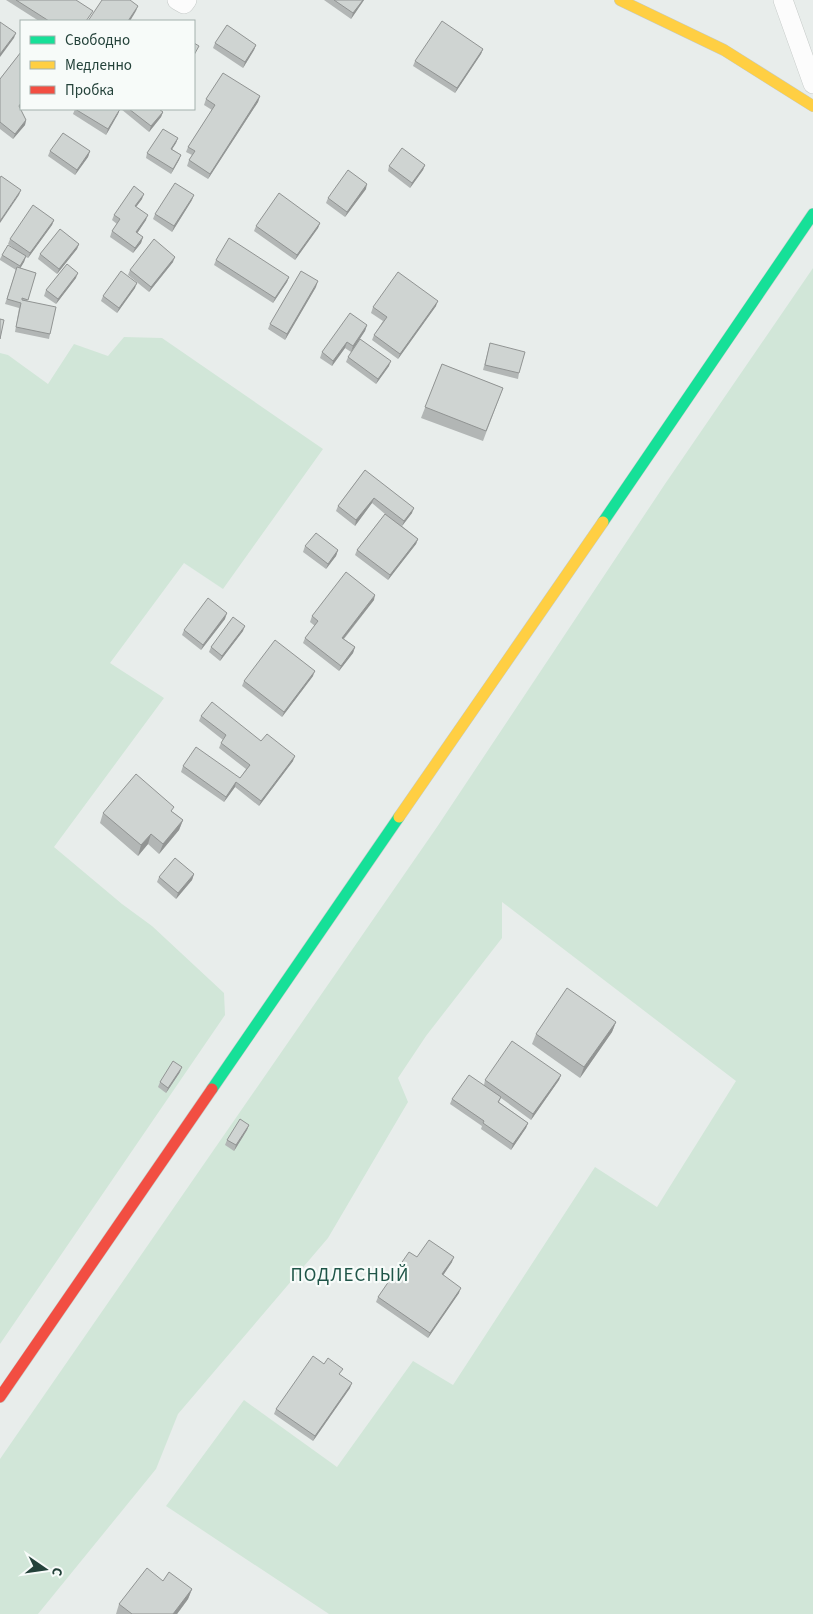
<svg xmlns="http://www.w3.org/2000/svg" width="813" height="1614" font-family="'Source Sans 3',sans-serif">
<rect width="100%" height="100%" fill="#e8edeb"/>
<!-- green -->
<g fill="#d1e6d8">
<polygon points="813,268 813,1614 329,1614 166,1506 244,1400 337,1467 413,1361 453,1385 595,1167 657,1207 736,1081 502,902 502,938 426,1036 398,1078 408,1102 328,1238 178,1414 156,1469 38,1614 0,1614 0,1459 437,827 665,484"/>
<polygon points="124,337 162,338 323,449 223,589 184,563 110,663 164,698 54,847 122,904 152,926 224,993 225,1015 0,1344 0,353 8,355 48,384 74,344 108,356"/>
</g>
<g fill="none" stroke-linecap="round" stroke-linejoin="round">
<!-- lane casing -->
<g stroke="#c5cac8" stroke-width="20">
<g id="lane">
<polyline points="177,0 184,4 187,0"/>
<polyline points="783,0 813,84"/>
</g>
</g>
<!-- fast casing -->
<g stroke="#c3cbc8" stroke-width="12">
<g id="fast">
<polyline points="603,522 813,214"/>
<polyline points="212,1089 399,817"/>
</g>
</g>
<!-- slow casing -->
<g stroke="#c3cbc8" stroke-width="12">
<g id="slow">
<polyline points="620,0 724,50 813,106"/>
<polyline points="399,817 603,522"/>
</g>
</g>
<!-- jam casing -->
<g stroke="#c3cbc8" stroke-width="12">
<polyline id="jam" points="0,1397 212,1089"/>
</g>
<!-- lane -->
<use href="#lane" stroke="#fcfcfc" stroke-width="19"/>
<!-- fast -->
<use href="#fast" stroke="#16e098" stroke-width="11"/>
<!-- slow -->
<use href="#slow" stroke="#ffcf43" stroke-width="11"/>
<!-- jam -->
<use href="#jam" stroke="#f24e42" stroke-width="11"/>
</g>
<!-- wall -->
<g fill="#b2b6b5">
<polygon points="6,0 76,0 88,21 39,21"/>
<polygon points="324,0 364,0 351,19"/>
<polygon points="215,43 256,45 254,50 243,68 213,48"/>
<polygon points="483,49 481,54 455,93 413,66 415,61"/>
<polygon points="21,52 21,105 20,108 26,120 25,125 13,139 0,129 0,79"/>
<polygon points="260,96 258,102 208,179 187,166 189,160 192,155 186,152 188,147 212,110 204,105 206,99"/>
<polygon points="75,109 120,109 118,114 106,135 73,114"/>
<polygon points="121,109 159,109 163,112 161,117 149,132"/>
<polygon points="178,138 176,143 172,149 181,155 179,160 171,174 146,158 147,153"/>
<polygon points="50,151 90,151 88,157 75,175 48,156"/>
<polygon points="425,165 423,170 410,188 388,171 389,166"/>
<polygon points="366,189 345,217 326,203 328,198"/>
<polygon points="142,199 136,207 146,220 137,233 143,237 141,243 133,253 110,237 112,231 117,224 112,220 114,215"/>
<polygon points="192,200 172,232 153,219 155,214"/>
<polygon points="54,220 52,225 28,258 26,257 24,262 20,268 36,273 27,301 50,334 49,339 15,332 19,308 5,304 16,270 0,260 0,259 2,255 19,252 8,244 10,239"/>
<polygon points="320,223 318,228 295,260 254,231 256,226"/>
<polygon points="79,244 77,249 57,274 38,259 40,254"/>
<polygon points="216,260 289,277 287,282 273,303 214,265"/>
<polygon points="173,262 149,292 128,275 130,270"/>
<polygon points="76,278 56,304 44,296 46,290"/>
<polygon points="316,287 285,340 268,329 270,324"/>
<polygon points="135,288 117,313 101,301 103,296"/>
<polygon points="436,306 398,359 372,340 374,335 383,321 371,313 373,307"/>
<polygon points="367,325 365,331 351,352 345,348 332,366 320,358 322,352"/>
<polygon points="490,343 519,373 518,379 483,370"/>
<polygon points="348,357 389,366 376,384 346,362"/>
<polygon points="442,364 503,388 483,441 421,418"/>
<polygon points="365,470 412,513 402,526 418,539 416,544 388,580 355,555 357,550 385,514 372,503 355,526 336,511 338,506"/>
<polygon points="305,546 338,550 336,556 326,569 303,552"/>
<polygon points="374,600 344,639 355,647 353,653 339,671 303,643 305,638 315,626 310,622 312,616"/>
<polygon points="225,619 201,650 182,635 184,630"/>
<polygon points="243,631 220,661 209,652 211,647"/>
<polygon points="313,676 282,717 242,686 244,681"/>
<polygon points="201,716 261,741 293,761 259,806 235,787 224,802 181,772 183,766 240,778 246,769 219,748 221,743 223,740 199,721"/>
<polygon points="173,812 183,820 179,830 159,854 148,844 138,856 100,823 103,813"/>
<polygon points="194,874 192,880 176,899 157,882 159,877"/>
<polygon points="616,1022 612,1032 580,1078 532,1044 536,1034"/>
<polygon points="180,1072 166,1093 158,1087 160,1082"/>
<polygon points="561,1075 559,1080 531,1120 501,1098 499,1102 528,1123 526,1128 511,1150 481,1129 482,1126 450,1104 452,1099 484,1085 485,1080"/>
<polygon points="249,1125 247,1130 234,1151 225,1145 227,1140"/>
<polygon points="417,1257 452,1262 443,1275 459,1293 428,1338 376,1302 378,1297"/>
<polygon points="341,1375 350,1388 313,1441 274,1414 276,1409"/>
<polygon points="163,1581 192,1589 188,1599 177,1614 116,1614 119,1604"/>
</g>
<!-- shaded-wall -->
<g fill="#919493">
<polygon points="363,0 364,0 351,19 353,13"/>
<polygon points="138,6 136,11 130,21 128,21"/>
<polygon points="16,33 14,38 0,57 0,54"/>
<polygon points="256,45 254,50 243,68 245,62"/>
<polygon points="483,49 481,54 455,93 457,88"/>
<polygon points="260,96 258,102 208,179 210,174"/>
<polygon points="120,109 118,114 106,135 108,129"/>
<polygon points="163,112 161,117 149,132 151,126"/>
<polygon points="26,120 25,125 13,139 15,134"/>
<polygon points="178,138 176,143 169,154 171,149"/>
<polygon points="90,151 88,157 75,175 77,170"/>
<polygon points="181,155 179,160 171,174 173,169"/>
<polygon points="425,165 423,170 410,188 412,183"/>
<polygon points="367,184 366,189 345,217 347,212"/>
<polygon points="21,190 19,195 0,223 0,221"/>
<polygon points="144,194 142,199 133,211 135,206"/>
<polygon points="194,195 192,200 172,232 174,226"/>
<polygon points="148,215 146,220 134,238 136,232"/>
<polygon points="54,220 52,225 28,258 30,253"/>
<polygon points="320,223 318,228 295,260 297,255"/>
<polygon points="143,237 141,243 133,253 135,248"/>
<polygon points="79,244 77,249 57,274 59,269"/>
<polygon points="26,256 24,262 18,272 20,266"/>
<polygon points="175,257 173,262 149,292 151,287"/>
<polygon points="78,273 76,278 56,304 58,299"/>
<polygon points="289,277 287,282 273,303 275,298"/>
<polygon points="318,281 316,287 285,340 287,334"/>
<polygon points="137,283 135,288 117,313 119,308"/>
<polygon points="438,301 436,306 398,359 400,354"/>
<polygon points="367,325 365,331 351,352 353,346"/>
<polygon points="347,342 345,348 332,366 333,361"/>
<polygon points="391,361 389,366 376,384 378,379"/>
<polygon points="374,498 372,503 355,526 356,520"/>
<polygon points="414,508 412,513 402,526 404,521"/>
<polygon points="418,539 416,544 388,580 390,575"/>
<polygon points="338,550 336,556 326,569 328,564"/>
<polygon points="375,595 374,600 340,643 342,638"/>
<polygon points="227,613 225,619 201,650 203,645"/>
<polygon points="245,626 243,631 220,661 222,656"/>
<polygon points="355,647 353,653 339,671 341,666"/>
<polygon points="315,671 313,676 282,717 284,712"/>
<polygon points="295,756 293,761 259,806 261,801"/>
<polygon points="236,782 235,787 224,802 226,797"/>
<polygon points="183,820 179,830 159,854 163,844"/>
<polygon points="151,834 148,844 138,856 141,845"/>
<polygon points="194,874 192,880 176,899 178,893"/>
<polygon points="616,1022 612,1032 580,1078 584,1067"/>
<polygon points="182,1067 180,1072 166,1093 168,1088"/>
<polygon points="561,1075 559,1080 531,1120 533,1114"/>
<polygon points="528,1123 526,1128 511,1150 513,1144"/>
<polygon points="249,1125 247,1130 234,1151 236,1145"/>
<polygon points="454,1257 452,1262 440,1280 442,1274"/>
<polygon points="461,1288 459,1293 428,1338 430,1333"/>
<polygon points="352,1383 350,1388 313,1441 315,1436"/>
<polygon points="192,1589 188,1599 177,1614 173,1614"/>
</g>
<!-- building -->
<g fill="#cfd4d2" stroke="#919493">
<polygon points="16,0 76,0 93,11 86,21 49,21"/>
<polygon points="102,0 130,0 138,6 128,21 88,21"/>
<polygon points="334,0 363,0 353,13"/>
<polygon points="442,21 483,49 457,88 415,61"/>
<polygon points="0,22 16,33 0,54"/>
<polygon points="227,25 256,45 245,62 215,43"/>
<polygon points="194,43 199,46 194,55"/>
<polygon points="21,52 21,103 19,106 26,120 15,134 0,122 0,79"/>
<polygon points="223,73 260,96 210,174 189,160 195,151 188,147 215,105 206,99"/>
<polygon points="75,109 120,109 108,129"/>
<polygon points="129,109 159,109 163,112 151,126"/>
<polygon points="163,129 178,138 171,149 181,155 173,169 147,153"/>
<polygon points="63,133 90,151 77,170 50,151"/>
<polygon points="402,148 425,165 412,183 389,166"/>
<polygon points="348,170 367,184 347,212 328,198"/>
<polygon points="1,176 21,190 0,221 0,178"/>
<polygon points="175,183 194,195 174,226 155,214"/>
<polygon points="134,186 144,194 135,206 148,215 136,232 143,237 135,248 112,231 120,219 114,215"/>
<polygon points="279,193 320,223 297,255 256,226"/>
<polygon points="33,205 54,220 30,253 10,239"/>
<polygon points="60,229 79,244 59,269 40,254"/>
<polygon points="229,238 289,277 275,298 216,260"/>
<polygon points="154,239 175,257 151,287 130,270"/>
<polygon points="8,245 26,256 20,266 2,255"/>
<polygon points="67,264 78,273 58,299 46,290"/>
<polygon points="17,267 36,273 28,300 22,298 22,300 56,307 50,334 16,327 21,303 7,299"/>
<polygon points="121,271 137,283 119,308 103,296"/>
<polygon points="301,271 318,281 287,334 270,324"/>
<polygon points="398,272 438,301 400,354 374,335 387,317 373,307"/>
<polygon points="350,313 367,325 353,346 347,342 333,361 322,352"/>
<polygon points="0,319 4,320 0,339"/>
<polygon points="360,339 391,361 378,379 348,357"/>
<polygon points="490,343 525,352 519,373 485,365"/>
<polygon points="442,364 503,388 486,431 425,407"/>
<polygon points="365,470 414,508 404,521 374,498 356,520 338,506"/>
<polygon points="385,514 418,539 390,575 357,550"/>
<polygon points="316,533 338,550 328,564 305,546"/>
<polygon points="346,572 375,595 342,638 355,647 341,666 305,638 318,621 312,616"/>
<polygon points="208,598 227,613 203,645 184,630"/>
<polygon points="233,617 245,626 222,656 211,647"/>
<polygon points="275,640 315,671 284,712 244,681"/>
<polygon points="212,702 261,741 267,734 295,756 261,801 236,782 226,797 183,766 196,747 240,778 250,765 221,743 226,735 201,716"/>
<polygon points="136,774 174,807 171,811 183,820 163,844 151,834 141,845 103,813"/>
<polygon points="175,858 194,874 178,893 159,877"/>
<polygon points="567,988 616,1022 584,1067 536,1034"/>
<polygon points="512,1041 561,1075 533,1114 485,1080"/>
<polygon points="173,1061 182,1067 168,1088 160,1082"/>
<polygon points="469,1075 501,1097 498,1102 528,1123 513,1144 483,1123 484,1121 452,1099"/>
<polygon points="240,1119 249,1125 236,1145 227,1140"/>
<polygon points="429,1240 454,1257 442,1274 461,1288 430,1333 378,1297 409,1252 417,1257"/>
<polygon points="313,1356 324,1364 328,1358 343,1369 339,1374 352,1383 315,1436 276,1409"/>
<polygon points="147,1568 163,1581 169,1572 192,1589 173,1614 132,1614 119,1604"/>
</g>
<g text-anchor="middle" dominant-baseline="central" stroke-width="4.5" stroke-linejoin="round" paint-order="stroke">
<!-- quarter labels -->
<g font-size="19" letter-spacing="1" fill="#1f5548" stroke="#f7fbf9">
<text x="350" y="1275">ПОДЛЕСНЫЙ</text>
</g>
</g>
<!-- legend -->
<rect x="20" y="20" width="175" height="90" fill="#f7fbf9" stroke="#a3b1ad"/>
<rect x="30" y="36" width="25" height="8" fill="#16e098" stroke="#a3b1ad"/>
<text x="65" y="45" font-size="15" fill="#24423a">Свободно</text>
<rect x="30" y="61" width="25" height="8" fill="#ffcf43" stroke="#a3b1ad"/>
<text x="65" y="70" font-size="15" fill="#24423a">Медленно</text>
<rect x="30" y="86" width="25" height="8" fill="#f24e42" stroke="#a3b1ad"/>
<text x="65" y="95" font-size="15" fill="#24423a">Пробка</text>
<!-- north arrow -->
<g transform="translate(45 1569) rotate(103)" stroke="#f7fbf9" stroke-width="4" paint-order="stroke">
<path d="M0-4L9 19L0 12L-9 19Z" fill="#24423a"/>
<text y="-8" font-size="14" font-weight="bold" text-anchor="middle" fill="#24423a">С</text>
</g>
</svg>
